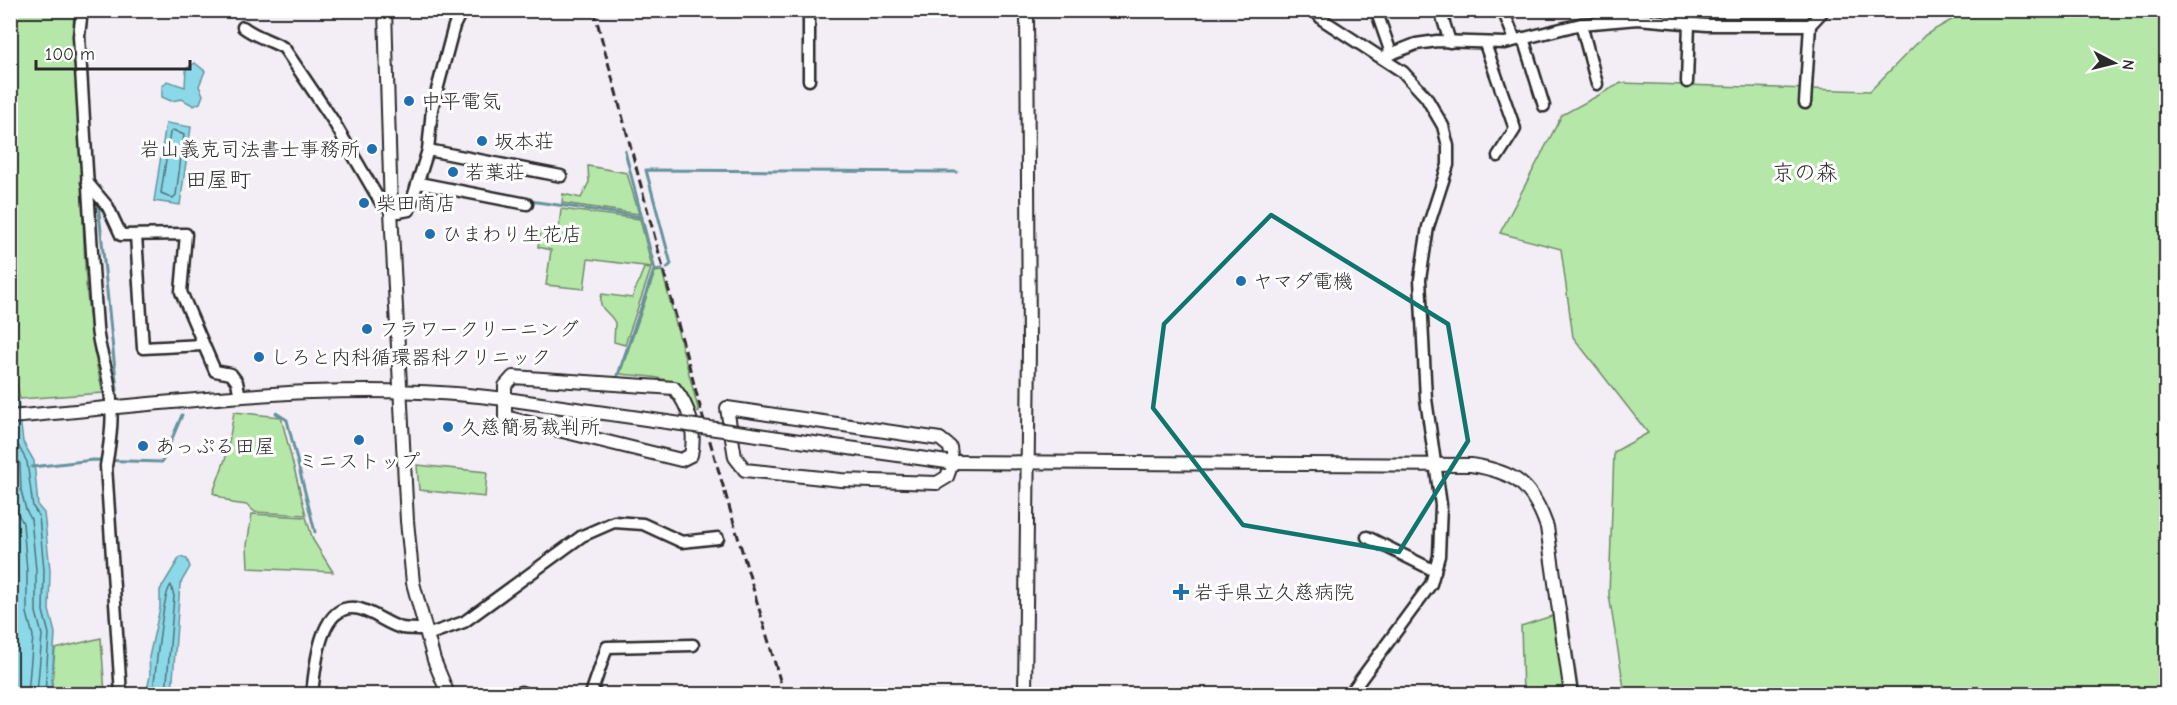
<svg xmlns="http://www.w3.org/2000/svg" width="2177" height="705" font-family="'Comic Neue','Klee One',sans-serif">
<rect width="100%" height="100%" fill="#f3edf6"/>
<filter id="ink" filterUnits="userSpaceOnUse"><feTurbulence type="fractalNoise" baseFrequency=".0167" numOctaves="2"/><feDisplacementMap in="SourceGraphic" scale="12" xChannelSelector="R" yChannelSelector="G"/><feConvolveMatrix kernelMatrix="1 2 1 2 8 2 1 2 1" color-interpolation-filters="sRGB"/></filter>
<g filter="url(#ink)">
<!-- green -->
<g fill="#b5e7a8" stroke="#70896a" stroke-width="1.5">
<path d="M10 11H74C71 49 77 86 79 125 85 216 80 303 103 393L20 399 13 367 10 319Z"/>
<polygon points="1967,11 2166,11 2166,694 1625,694 1609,595 1614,452 1648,433 1573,337 1561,249 1500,233 1562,115 1621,83 1870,91 1925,35"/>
<polygon points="588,166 627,173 639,214 562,203 563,194 581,198 589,182"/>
<polygon points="561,209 640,219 652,267 588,259 584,289 546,285 551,250 538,247 541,229 559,229"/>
<path d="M644 268 651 269 625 345 614 342 615 323C610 311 596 310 602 294L632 298Z"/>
<path d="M662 271 699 412 693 411C683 373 654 378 620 374L655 272Z"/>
<polygon points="234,412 281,417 306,515 255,512 247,505 232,503 213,493 227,454"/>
<polygon points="417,465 487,472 485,497 419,490"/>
<polygon points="252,514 306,517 313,540 333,572 248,568 247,545"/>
<polygon points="1567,611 1579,694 1523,694 1521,626"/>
<polygon points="101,638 105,694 51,694 55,649"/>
</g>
<!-- water -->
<g fill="#8bd9e8" stroke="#65939c" stroke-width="1.5">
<polygon points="195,63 205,71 199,86 203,95 200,103 194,106 182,99 171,101 162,97 162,87 167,81 185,87 186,69"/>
<polygon points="166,123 191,127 180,205 154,201"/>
<polygon points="10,383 18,400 23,442 34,461 38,506 44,513 50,570 49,610 55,633 51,694 11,694"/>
<polygon points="180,557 187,559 190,567 180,584 172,692 171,694 146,694 150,676 149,657 160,608 160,590"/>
</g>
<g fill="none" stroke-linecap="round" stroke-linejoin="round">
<!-- shore -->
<g stroke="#517177" stroke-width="1.5">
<polygon points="173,130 184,135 176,195 173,198 161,193 170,133"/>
<polyline points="14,424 17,443 27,462 33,507 39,516 44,570 43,611 49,634 45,694"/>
<polyline points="10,448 20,464 21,490 26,510 31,519 36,570 36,612 42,635 37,694"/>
<polyline points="10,466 13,492 17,512 23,523 27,571 27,613 33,636 28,694"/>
<path d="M152 694C156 678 162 593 171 585L174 596 166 694"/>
</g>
<!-- stream -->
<g stroke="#65939c" stroke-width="3">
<polyline points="625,151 655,270"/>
<polyline points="530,201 642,217"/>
<polyline points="98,202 117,390"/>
<polyline points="667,268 671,264 646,170 957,172"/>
<polyline points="618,375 654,270 661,269"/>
<polyline points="276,413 287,420 315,532"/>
<polyline points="32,467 93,460 162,462 182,415"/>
</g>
<!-- minor casing -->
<g stroke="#2b2b2b" stroke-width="15">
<g id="minor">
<path d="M82 10 79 36C85 133 90 230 97 327 98 347 106 364 109 384 114 412 111 438 106 466L121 694"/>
<polyline points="1314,10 1323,20 1403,72 1426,97 1443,126 1448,146 1448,165 1428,227 1420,279 1426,399 1441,505 1439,556 1431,584 1350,694"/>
<polyline points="1376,10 1391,53"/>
<polyline points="1440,10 1450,42"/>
<polyline points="1503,10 1515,40"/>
<polyline points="1581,24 1597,84"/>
<path d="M243 27C256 37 270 40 284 48L332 119 381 203 399 212 409 210 428 150 432 109 454 26 462 10"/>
<polyline points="1523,38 1544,106"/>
<polyline points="1485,44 1515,129 1498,156"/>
<polyline points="1383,57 1416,44 1437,41 1505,43 1581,24 1638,19 1707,25 1810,25 1824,10"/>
<polyline points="809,80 809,10"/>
<polyline points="1687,82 1689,24"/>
<polyline points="1805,103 1810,25"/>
<polyline points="428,150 561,176"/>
<polyline points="87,182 108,207 121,235 186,234 181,292 215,371 231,374 237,382 240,397"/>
<polyline points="419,183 527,204"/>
<polyline points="136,235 143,348 203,345"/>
<polyline points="1367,537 1435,571"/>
<polyline points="427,635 464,622 582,536 614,522 643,524 682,542 718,538"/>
<polyline points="521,692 526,694"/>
<path d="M312 694C315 669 319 598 360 609 375 613 388 625 402 628 410 629 418 629 425 629"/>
<polyline points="591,694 607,647 693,645"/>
</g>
</g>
<!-- tertiary casing -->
<g stroke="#2b2b2b" stroke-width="16">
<g id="tertiary">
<polyline points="385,10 391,211 407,521 413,583 434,660 448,694"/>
<path d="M513 377 674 388C690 407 696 431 691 455L681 460 505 417V386Z"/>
<polygon points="727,408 940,439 950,447 952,463 947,477 937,483 841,480 745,470 735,457"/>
<path d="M10 417C176 403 347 377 513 400"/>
<path d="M947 462 1471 465C1515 472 1532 484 1547 527L1571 694"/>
<polyline points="1025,694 1029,346 1027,10"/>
</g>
</g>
<!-- minor -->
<use href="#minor" stroke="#fff" stroke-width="10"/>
<!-- tertiary -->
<use href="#tertiary" stroke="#fff" stroke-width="12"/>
<!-- rail -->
<polyline stroke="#2b2b2b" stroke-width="3" stroke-dasharray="9 4.5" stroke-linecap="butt" points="594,10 702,414 784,694"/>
<!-- tertiary-bridge casing -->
<g stroke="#2b2b2b" stroke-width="16" stroke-linecap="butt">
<polyline id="tertiary-bridge" points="513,400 947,462"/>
</g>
<!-- tertiary-bridge -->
<use href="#tertiary-bridge" stroke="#fff" stroke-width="12"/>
</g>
</g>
<!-- marked area -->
<path fill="none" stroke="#0f766e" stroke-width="4.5" stroke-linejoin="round" d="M1271 215 1448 324 1468 441 1399 552 1243 525 1153 408 1164 324Z"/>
<!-- markers -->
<g fill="#1f6fb2" stroke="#fff" stroke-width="2">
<circle cx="409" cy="101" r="6"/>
<circle cx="482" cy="141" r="6"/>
<circle cx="372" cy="149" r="6"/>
<circle cx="453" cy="172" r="6"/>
<circle cx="364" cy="203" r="6"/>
<circle cx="430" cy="234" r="6"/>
<circle cx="1241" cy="281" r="6"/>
<circle cx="367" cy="329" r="6"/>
<circle cx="259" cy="357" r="6"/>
<circle cx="448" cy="427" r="6"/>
<circle cx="359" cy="440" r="6"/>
<circle cx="143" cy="446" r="6"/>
<path d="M1178 583h6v6h6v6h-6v6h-6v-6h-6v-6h6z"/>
</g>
<g text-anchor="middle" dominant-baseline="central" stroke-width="6" stroke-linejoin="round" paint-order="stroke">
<!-- poi labels -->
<g font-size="20" fill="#2b2b2b" stroke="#fff" text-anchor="start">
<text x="421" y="101">中平電気</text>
<text x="494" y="141">坂本荘</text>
<text x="360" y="149" text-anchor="end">岩山義克司法書士事務所</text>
<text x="465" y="172">若葉荘</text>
<text x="376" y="203">柴田商店</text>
<text x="442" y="234">ひまわり生花店</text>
<text x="1253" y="281">ヤマダ電機</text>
<text x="379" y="329">フラワークリーニング</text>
<text x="271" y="357">しろと内科循環器科クリニック</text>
<text x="460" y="427">久慈簡易裁判所</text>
<text x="155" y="446">あっぷる田屋</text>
<text x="359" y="461" text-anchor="middle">ミニストップ</text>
<text x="1194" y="592">岩手県立久慈病院</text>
</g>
<!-- quarter labels -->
<g font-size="22" fill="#2b2b2b" stroke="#fff">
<text x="1805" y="173">京の森</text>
<text x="218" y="180">田屋町</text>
</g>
</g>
<!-- margin -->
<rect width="2177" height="705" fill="none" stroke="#fff" stroke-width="36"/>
<rect x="18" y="18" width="2141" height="669" fill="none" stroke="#2b2b2b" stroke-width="2" filter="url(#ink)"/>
<!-- north arrow -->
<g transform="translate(2114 63) rotate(97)" stroke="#ffffff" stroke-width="4.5" paint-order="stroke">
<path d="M0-4.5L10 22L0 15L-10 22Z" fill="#2b2b2b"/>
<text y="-9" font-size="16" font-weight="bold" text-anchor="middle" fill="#2b2b2b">N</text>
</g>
<!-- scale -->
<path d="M36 60v9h154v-9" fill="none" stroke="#2b2b2b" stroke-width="3"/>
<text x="45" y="60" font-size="18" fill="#2b2b2b" stroke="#ffffff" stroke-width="4.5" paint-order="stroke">100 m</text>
</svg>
